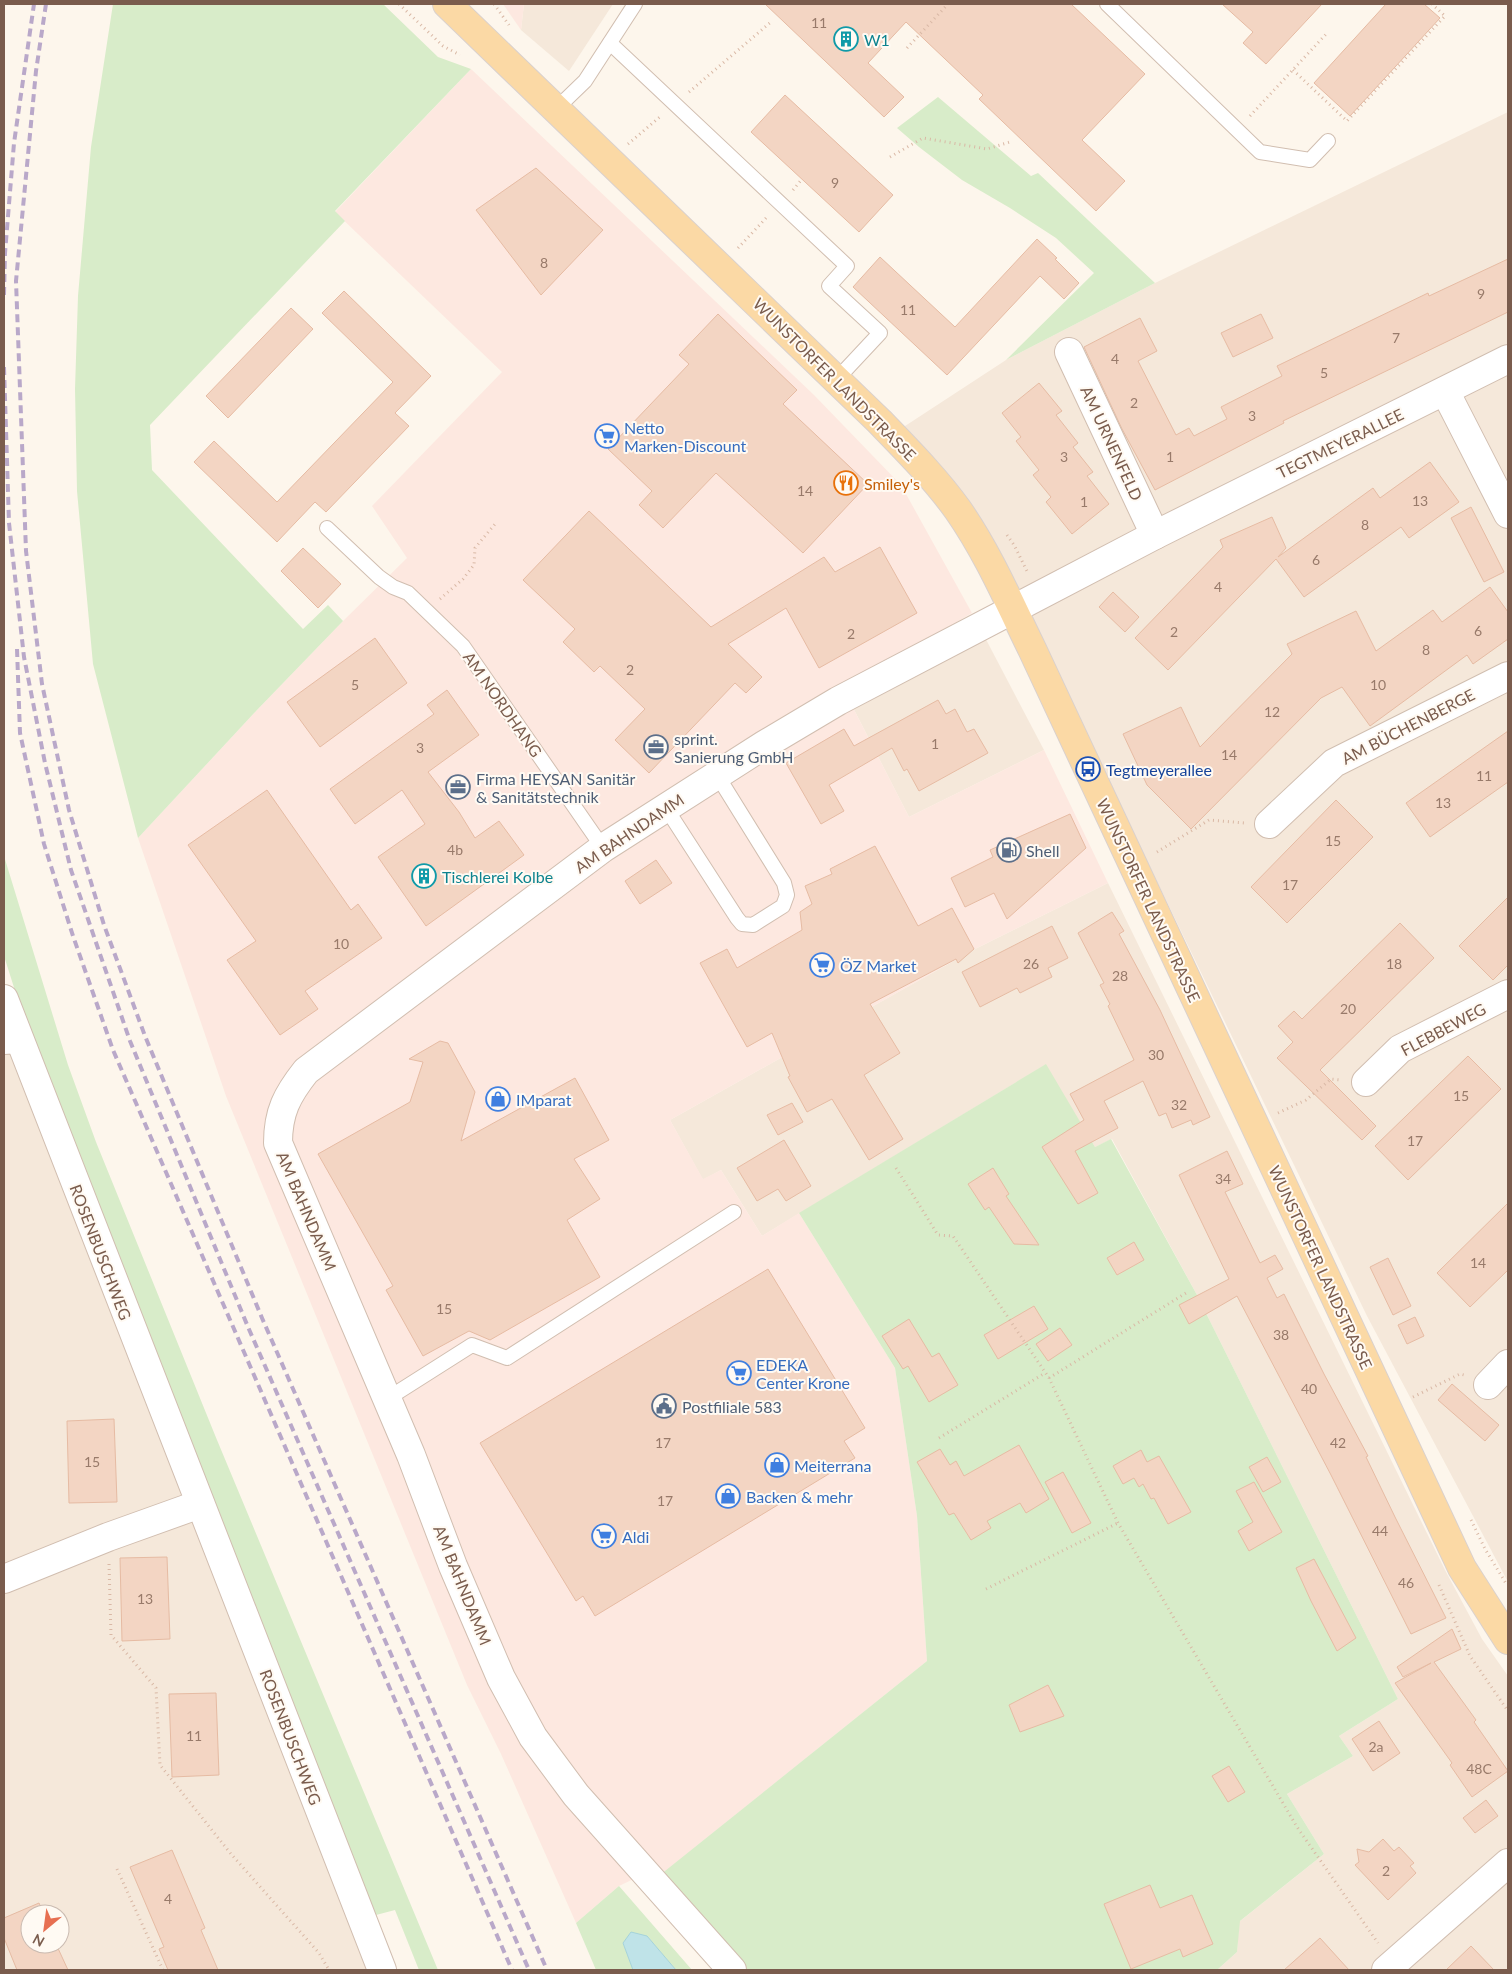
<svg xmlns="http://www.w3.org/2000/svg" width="1512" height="1974" font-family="Lato,sans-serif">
<rect width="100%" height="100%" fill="#fdf6ec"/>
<!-- residential -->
<g fill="#f5e8da" fill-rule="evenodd">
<polygon points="524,4 613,4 569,71 521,30"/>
<polygon points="1508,112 1508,1582 1367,1316 993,542 902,428 1006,360 1155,283"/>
<polygon points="980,628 1044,750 909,817 847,696"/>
<polygon points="1108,883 1445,1570 1482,1639 1508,1676 1508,1847 1371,1970 1217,1970 1237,1952 1239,1922 1324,1854 1287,1794 1353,1756 1339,1736 1398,1699 1197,1295 1112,1139 1095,1147 1045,1065 762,1236 721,1170 703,1180 670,1120 975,949"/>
<path d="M4 999 382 1970H4ZM30 1914H60V1944H30Z"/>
<polygon points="1508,1876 1508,1970 1407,1970 1492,1890"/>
</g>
<!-- commercial -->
<g fill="#fde8e0">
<polygon points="503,4 524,4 521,30"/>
<polygon points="471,69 814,395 901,485 972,613 801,714 847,696 909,817 1044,750 1108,883 975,949 670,1120 703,1179 721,1170 762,1236 799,1213 895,1368 917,1516 927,1661 653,1881 646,1873 619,1886 576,1923 501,1754 467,1685 226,1096 138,838 257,710 343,621 407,558 372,506 502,372 335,212"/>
</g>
<!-- green -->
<g fill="#d8ecc9">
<polygon points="113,4 383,4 438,57 471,69 335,211 345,221 150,425 152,470 303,629 328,605 343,621 257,710 138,838 93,664 77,491 75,389 78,296 91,147"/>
<polygon points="938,97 1031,176 1038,173 1155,283 1006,360 1094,273 1056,238 1010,208 962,180 919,147 897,128"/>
<polygon points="4,856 68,1065 96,1142 217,1440 438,1970 419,1970 395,1910 376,1915 32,1044 4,956"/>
<polygon points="1046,1064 1095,1147 1111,1139 1197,1295 1398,1699 1339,1736 1353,1756 1287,1794 1324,1854 1240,1921 1237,1952 1217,1970 742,1970 660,1875 927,1661 917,1516 895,1368 799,1213"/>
<polygon points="619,1886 692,1970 676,1970 647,1936 623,1943 633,1970 596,1970 576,1923"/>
</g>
<!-- water -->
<polygon fill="#bfe3e8" stroke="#a5d3da" points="631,1932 647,1936 676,1970 633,1970 623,1943"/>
<!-- building -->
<g fill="#f3d5c3" stroke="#e6bba3">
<polygon points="765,4 1071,4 1145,74 1082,140 1125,181 1096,211 979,99 983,95 906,22 868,63 904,97 884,117"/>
<polygon points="1222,4 1322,4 1266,64 1243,43 1253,32"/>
<polygon points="1386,4 1424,4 1440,18 1350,116 1314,83"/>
<polygon points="785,95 893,195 859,232 751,132"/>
<polygon points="536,168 603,230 541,295 476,210"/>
<polygon points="1037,239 1057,258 1055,259 1079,283 1064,299 1040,276 947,375 853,287 880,257 955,327"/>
<polygon points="1508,259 1508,312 1283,421 1284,423 1155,490 1122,429 1084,347 1140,318 1157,351 1138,361 1176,435 1189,428 1194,436 1227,419 1221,407 1282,376 1277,366 1428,293 1429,296"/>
<polygon points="344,291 431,376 395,413 409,426 326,512 315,502 277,542 194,462 214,441 277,502 393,382 322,313"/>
<polygon points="291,308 313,329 228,418 206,396"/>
<polygon points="718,314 797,390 783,404 868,484 803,553 716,473 663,528 639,505 652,491 608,449 689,364 679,355"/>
<polygon points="1261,314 1273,338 1233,357 1221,333"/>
<polygon points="1039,383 1062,411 1056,415 1078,443 1073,447 1093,472 1087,476 1109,504 1072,534 1046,502 1051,497 1033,475 1039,470 1016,441 1021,437 1002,413"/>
<polygon points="1430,462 1459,502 1409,538 1401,527 1304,597 1276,559 1168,670 1135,638 1223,547 1220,540 1272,517 1286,548 1278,557 1373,488 1380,498"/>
<polygon points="1471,507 1504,572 1484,582 1451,518"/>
<polygon points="589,511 711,627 824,557 835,572 880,547 917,613 819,668 786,608 728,644 762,677 746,693 735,683 649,773 615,740 645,709 600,666 594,672 563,642 575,629 523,580"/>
<polygon points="303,548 341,584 318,608 281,571"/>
<polygon points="1490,587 1508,612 1508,639 1473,664 1467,655 1370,726 1342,687 1321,698 1191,829 1147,785 1123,734 1181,707 1200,747 1292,654 1287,644 1356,611 1376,651 1433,610 1442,622"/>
<polygon points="1113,592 1139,617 1125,632 1099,607"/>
<polygon points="375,638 407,683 320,747 287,702"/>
<polygon points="447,690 479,735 428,772 459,812 475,838 499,821 524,855 426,926 378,857 425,824 402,790 355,824 330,789 434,714 427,705"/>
<polygon points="938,700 946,714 955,709 967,732 974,729 988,753 919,791 907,769 904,771 892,748 829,785 844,811 821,824 786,763 844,729 854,746"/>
<polygon points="1508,731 1508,782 1430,837 1406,803"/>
<polygon points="267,790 351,910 358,904 382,938 305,991 318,1009 280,1035 227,960 256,941 188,845"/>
<polygon points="1336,800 1373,837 1287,923 1251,887"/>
<polygon points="1070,814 1086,848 1007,919 994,893 965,907 951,878 993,857 990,850"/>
<polygon points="875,846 918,926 952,908 974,949 958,963 956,959 870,1004 900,1053 864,1075 903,1139 869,1160 832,1099 807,1112 788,1077 790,1076 772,1033 747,1047 700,963 727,949 737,968 802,930 800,912 812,904 805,886 832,874 830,869"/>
<polygon points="656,860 672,883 640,904 625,881"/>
<polygon points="1508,897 1508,965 1493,980 1459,946"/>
<polygon points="1112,912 1124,931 1119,934 1160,1010 1210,1117 1193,1125 1191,1120 1172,1128 1166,1113 1159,1116 1143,1081 1104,1101 1118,1128 1075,1151 1098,1193 1078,1204 1042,1147 1084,1120 1070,1094 1134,1060 1108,1006 1110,1004 1100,985 1104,983 1078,933"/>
<polygon points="1400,923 1434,958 1320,1070 1376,1126 1362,1140 1277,1058 1293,1042 1278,1026 1294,1011 1302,1019"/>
<polygon points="1052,926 1068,958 1048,968 1052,977 1020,993 1017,988 980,1007 962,972"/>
<polygon points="440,1041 448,1043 475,1092 461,1141 575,1078 609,1140 574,1159 600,1199 567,1220 600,1277 490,1340 469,1331 423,1356 386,1290 393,1286 318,1154 410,1102 423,1062 409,1059"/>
<polygon points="1468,1056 1501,1089 1408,1180 1375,1146"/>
<polygon points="792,1103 803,1122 778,1135 767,1115"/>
<polygon points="784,1140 811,1186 786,1201 778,1189 757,1201 737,1168"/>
<polygon points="1227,1151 1243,1184 1225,1192 1260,1263 1275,1255 1283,1269 1267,1278 1277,1298 1284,1294 1324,1374 1368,1456 1366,1457 1395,1517 1446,1618 1411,1634 1331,1475 1237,1296 1189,1324 1179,1305 1229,1279 1179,1175"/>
<polygon points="993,1168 1009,1194 1006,1196 1039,1245 1014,1244 989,1207 985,1210 968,1184"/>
<polygon points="1508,1203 1508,1270 1470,1307 1437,1273"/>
<polygon points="1134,1242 1144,1260 1117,1275 1107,1258"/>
<polygon points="1388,1258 1411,1306 1393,1315 1370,1267"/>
<polygon points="768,1269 865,1428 844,1441 855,1458 595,1616 583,1596 576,1601 480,1443"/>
<polygon points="1034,1306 1048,1329 998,1359 984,1335"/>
<polygon points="1415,1317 1424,1336 1407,1344 1398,1325"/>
<polygon points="909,1319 932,1357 939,1353 958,1385 929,1402 908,1366 903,1369 882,1336"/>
<polygon points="1060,1328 1072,1345 1048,1361 1036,1344"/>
<polygon points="1452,1384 1499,1425 1485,1441 1438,1400"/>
<polygon points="114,1419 117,1502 69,1503 67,1421"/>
<polygon points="1019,1445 1049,1499 1026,1513 1020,1503 987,1521 991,1528 971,1540 954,1513 949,1515 917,1462 940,1449 950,1465 956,1461 964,1476"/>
<polygon points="1141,1450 1147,1462 1159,1456 1191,1512 1168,1524 1154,1498 1151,1499 1143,1484 1139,1487 1134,1478 1123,1484 1113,1466"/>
<polygon points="1267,1457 1281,1482 1263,1492 1249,1467"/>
<polygon points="1063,1472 1091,1523 1072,1533 1045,1482"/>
<polygon points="1254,1482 1282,1532 1249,1551 1238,1531 1253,1522 1236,1491"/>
<polygon points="167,1557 170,1639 122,1641 120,1558"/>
<polygon points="1314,1559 1356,1638 1337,1651 1311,1601 1296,1568"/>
<polygon points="1452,1629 1461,1649 1434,1662 1476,1720 1474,1722 1508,1771 1472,1797 1450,1765 1452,1763 1395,1683 1431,1663 1403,1677 1397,1667"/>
<polygon points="1048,1685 1064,1716 1020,1732 1009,1705"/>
<polygon points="216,1693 219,1775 172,1777 169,1694"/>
<polygon points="1379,1721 1400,1753 1373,1771 1352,1739"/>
<polygon points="1229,1766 1245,1792 1228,1802 1212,1776"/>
<polygon points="1486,1800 1498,1816 1475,1833 1463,1818"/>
<polygon points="1383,1839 1394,1851 1399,1847 1414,1863 1410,1866 1416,1873 1388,1900 1355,1865 1359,1862 1357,1849 1369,1852"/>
<polygon points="172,1850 205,1928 201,1930 218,1970 168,1970 159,1949 164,1947 130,1867"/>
<polygon points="1150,1885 1160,1908 1192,1895 1213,1944 1183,1957 1180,1949 1131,1969 1104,1904"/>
<polygon points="39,1903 44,1914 30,1914 30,1944 56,1944 68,1970 17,1970 4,1938 4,1918"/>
<polygon points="1320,1938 1349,1970 1284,1970"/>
<polygon points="1471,1946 1494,1970 1446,1970"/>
</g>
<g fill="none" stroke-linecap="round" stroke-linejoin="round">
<!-- service casing -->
<g stroke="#d1beb0" stroke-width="16">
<g id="service">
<polyline points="1107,4 1260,152 1310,160 1328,141"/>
<polyline points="610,43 847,266 829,286 880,333 837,379"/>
<polyline points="556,109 585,81 635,4"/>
<polyline points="327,528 379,577 393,587 408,593 463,646 603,848"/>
<polyline points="666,808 737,918 742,924 753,925 783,906 787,895 784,883 717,775"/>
<polyline points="4,1047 21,1046"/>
<polyline points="387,1399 472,1345 507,1358 734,1212"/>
</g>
</g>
<!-- minor casing -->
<g stroke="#d1beb0" stroke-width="30">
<g id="minor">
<polyline points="1069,352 1155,535"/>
<polyline points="1445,391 1508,514"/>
<polyline points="1269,824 1334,763 1508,676"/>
<polyline points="4,999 382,1970"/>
<polyline points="1366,1082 1400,1049 1508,994"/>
<polyline points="1488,1385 1508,1364"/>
<polyline points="4,1579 108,1537 200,1504"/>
<path d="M732 1970 576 1795 533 1737 501 1678 453 1566 411 1455 278 1143C278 1112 287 1095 306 1071L603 848 764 745 838 701 1155 535 1508 359"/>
<polyline points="1386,1970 1508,1863"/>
</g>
</g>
<!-- primary casing -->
<g stroke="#dad1cd" stroke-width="30">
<path id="primary" d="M447 4 879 421C907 450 935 478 958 510 988 553 1009 602 1032 649L1462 1568 1508 1640"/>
</g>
<!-- path -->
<g stroke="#d9b8a5" stroke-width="3" stroke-dasharray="1 4" stroke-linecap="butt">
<polyline points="399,4 443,46 460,55"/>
<polyline points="494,4 509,25"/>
<polyline points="907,48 948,4"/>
<polyline points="1293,70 1347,121 1445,16 1432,4"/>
<polyline points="689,92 772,21"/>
<polyline points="1250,116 1328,32"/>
<polyline points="628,144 661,116"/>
<polyline points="890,157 923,138 987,149 1010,142"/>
<polyline points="793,190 802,179"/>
<polyline points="738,248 768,216"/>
<polyline points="1007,535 1014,545 1028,573"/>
<polyline points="440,599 463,579 474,565 475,548 495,524"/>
<polyline points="1157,852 1209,820 1245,823"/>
<polyline points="1278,1113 1306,1100 1331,1079 1341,1080"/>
<polyline points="896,1168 938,1235 953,1236 1049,1378 1118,1523 1297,1827 1378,1943"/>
<polyline points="1049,1378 1186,1293"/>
<polyline points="1413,1397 1460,1374 1464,1375"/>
<polyline points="939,1438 1045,1373"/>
<polyline points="1471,1520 1485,1549 1507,1585"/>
<polyline points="109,1564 111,1635 156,1688 160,1765 231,1854 319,1953 329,1970"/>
<polyline points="1439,1585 1470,1656 1508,1711"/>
<polyline points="986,1589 1118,1523"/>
<polyline points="117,1869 163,1970"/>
</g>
<!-- service -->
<use href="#service" stroke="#fff" stroke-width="14"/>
<!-- minor -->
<use href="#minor" stroke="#fff" stroke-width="28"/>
<!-- primary -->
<use href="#primary" stroke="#fbd9a5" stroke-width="28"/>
<!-- rail -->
<g stroke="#b9a8c9" stroke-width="4" stroke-dasharray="8 5" stroke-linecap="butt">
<polyline points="46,4 36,71 16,281 26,551 42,684 69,810 104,925 145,1036 262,1318 547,1970"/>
<polyline points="4,295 5,253 14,143 34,4"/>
<polyline points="4,367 9,523 24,657 45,763 71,870 130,1041 248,1327 529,1970"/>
<polyline points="17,649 20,733 44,844 73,936 113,1050 512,1970"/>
</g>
</g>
<!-- icons -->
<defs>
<g id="building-ring" transform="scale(1.25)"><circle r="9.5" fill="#fffaf3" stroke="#0f9aa8" stroke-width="1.5"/><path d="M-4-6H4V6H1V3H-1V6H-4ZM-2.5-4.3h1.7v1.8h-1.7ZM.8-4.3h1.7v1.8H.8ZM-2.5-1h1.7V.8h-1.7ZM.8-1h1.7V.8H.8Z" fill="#0f9aa8"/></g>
<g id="supermarket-ring" transform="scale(1.25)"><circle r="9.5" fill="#fffaf3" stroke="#3f7fe0" stroke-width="1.5"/><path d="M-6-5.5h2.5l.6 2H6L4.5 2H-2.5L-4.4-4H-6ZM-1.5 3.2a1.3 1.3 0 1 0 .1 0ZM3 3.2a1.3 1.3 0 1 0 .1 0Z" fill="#3f7fe0"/></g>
<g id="restaurant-ring" transform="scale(1.25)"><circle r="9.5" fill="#fffaf3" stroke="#e8710a" stroke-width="1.5"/><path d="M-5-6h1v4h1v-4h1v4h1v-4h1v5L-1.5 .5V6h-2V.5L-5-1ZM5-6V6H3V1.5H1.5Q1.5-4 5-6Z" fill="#e8710a"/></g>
<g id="office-ring" transform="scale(1.25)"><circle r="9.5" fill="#fffaf3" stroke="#5c6f8a" stroke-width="1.5"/><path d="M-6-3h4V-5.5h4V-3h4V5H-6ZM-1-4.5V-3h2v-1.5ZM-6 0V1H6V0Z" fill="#5c6f8a"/></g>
<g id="bus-ring" transform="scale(1.25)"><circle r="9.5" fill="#fffaf3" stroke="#1a4fb4" stroke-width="1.5"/><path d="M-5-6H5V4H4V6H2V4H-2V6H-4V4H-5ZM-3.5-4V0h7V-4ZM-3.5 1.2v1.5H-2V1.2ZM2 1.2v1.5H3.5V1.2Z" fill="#1a4fb4"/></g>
<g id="fuel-ring" transform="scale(1.25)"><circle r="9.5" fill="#fffaf3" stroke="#5c6f8a" stroke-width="1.5"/><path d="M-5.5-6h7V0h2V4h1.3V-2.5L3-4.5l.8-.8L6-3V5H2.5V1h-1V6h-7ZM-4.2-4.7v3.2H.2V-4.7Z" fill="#5c6f8a"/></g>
<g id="shop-ring" transform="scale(1.25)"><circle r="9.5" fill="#fffaf3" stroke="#3f7fe0" stroke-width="1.5"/><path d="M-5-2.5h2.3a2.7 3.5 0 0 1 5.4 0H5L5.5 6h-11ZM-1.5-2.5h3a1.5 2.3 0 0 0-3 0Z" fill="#3f7fe0"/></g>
<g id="civic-ring" transform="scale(1.25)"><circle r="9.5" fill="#fffaf3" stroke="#5c6f8a" stroke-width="1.5"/><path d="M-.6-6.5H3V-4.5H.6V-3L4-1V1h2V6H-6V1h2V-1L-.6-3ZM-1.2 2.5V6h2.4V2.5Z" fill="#5c6f8a"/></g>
</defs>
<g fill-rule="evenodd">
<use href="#building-ring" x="846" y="39"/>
<use href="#supermarket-ring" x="607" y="436"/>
<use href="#restaurant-ring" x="846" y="483"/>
<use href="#office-ring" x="656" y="747"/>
<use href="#bus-ring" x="1088" y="769"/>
<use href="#office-ring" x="458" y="787"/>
<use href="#fuel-ring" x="1009" y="850"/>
<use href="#building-ring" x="424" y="876"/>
<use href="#supermarket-ring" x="822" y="965"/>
<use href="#shop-ring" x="498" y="1099"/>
<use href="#supermarket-ring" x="739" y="1373"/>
<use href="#civic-ring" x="664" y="1406"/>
<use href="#shop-ring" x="777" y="1465"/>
<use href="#shop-ring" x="728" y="1496"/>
<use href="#supermarket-ring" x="604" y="1536"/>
</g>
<g text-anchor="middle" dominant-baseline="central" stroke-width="4" stroke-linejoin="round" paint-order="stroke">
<!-- number labels -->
<g font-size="14" fill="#987a6a">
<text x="819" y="22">11</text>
<text x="835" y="182">9</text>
<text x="544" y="262">8</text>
<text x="1481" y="293">9</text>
<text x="908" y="309">11</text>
<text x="1396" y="337">7</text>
<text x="1115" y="358">4</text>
<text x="1324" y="372">5</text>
<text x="1134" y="402">2</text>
<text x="1252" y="415">3</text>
<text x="1064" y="456">3</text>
<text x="1170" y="456">1</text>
<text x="805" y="490">14</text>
<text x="1420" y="500">13</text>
<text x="1084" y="501">1</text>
<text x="1365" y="524">8</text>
<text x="1316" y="559">6</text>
<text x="1218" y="586">4</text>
<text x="1478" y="630">6</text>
<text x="1174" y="631">2</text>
<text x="851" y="633">2</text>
<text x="1426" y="649">8</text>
<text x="630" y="669">2</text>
<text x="355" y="684">5</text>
<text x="1378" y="684">10</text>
<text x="1272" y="711">12</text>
<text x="935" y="743">1</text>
<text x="420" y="747">3</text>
<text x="1229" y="754">14</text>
<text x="1484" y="775">11</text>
<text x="1443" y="802">13</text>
<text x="1333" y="840">15</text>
<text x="455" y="849">4b</text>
<text x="1290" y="884">17</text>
<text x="341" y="943">10</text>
<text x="1031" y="963">26</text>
<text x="1394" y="963">18</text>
<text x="1120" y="975">28</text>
<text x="1348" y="1008">20</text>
<text x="1156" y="1054">30</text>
<text x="1461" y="1095">15</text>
<text x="1179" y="1104">32</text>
<text x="1415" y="1140">17</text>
<text x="1223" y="1178">34</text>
<text x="1478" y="1262">14</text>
<text x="444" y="1308">15</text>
<text x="1281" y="1334">38</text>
<text x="1309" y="1388">40</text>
<text x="663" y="1442">17</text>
<text x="1338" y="1442">42</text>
<text x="92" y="1461">15</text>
<text x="665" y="1500">17</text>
<text x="1380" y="1530">44</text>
<text x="1406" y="1582">46</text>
<text x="145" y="1598">13</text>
<text x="194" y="1735">11</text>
<text x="1376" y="1746">2a</text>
<text x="1479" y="1768">48C</text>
<text x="1386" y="1870">2</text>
<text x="168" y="1898">4</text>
</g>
<!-- culture labels -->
<g font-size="16" fill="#0d838f" stroke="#fffaf3" text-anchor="start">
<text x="864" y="39">W1</text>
<text x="442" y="876">Tischlerei Kolbe</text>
</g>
<!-- street labels -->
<g font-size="16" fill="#7a5c4d" stroke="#fffaf3">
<text transform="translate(835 379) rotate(45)">WUNSTORFER LANDSTRASSE</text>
<text transform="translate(1112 443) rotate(65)">AM URNENFELD</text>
<text transform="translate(1340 443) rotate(-26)">TEGTMEYERALLEE</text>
<text transform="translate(503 704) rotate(55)">AM NORDHANG</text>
<text transform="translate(1408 726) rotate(-27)">AM BÜCHENBERGE</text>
<text transform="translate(629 833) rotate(-34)">AM BAHNDAMM</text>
<text transform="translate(1149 900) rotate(65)">WUNSTORFER LANDSTRASSE</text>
<text transform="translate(1443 1029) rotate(-28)">FLEBBEWEG</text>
<text transform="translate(307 1211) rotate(67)">AM BAHNDAMM</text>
<text transform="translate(101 1252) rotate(69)">ROSENBUSCHWEG</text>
<text transform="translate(1321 1267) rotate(65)">WUNSTORFER LANDSTRASSE</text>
<text transform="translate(463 1585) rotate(68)">AM BAHNDAMM</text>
<text transform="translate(291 1737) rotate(69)">ROSENBUSCHWEG</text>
</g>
<!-- shop labels -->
<g font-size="16" fill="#366cbe" stroke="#fffaf3" text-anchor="start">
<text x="624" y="427">Netto<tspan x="624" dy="18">Marken-Discount</tspan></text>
<text x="840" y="965">ÖZ Market</text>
<text x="516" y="1099">IMparat</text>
<text x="756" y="1364">EDEKA<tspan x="756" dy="18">Center Krone</tspan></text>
<text x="794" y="1465">Meiterrana</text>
<text x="746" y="1496">Backen &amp; mehr</text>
<text x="622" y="1536">Aldi</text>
</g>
<!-- food labels -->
<g font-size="16" fill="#c56008" stroke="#fffaf3" text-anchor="start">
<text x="864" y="483">Smiley's</text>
</g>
<!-- service labels -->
<g font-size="16" fill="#4e5e75" stroke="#fffaf3" text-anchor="start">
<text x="674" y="738">sprint.<tspan x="674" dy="18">Sanierung GmbH</tspan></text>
<text x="476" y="778">Firma HEYSAN Sanitär<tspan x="476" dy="18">&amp; Sanitätstechnik</tspan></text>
<text x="1026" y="850">Shell</text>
<text x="682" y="1406">Postfiliale 583</text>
</g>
<!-- transit labels -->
<g font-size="16" fill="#164399" stroke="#fffaf3" text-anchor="start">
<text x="1106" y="769">Tegtmeyerallee</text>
</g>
</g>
<!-- border -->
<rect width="1512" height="1974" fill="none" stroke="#7a5c4d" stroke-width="10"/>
<!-- north arrow -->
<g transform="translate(45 1929) rotate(209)"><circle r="24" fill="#fffaf3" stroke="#cabbb1"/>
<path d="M0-4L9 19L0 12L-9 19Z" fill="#e76f51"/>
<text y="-8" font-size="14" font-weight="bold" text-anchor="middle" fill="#7a5c4d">N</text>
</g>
</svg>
